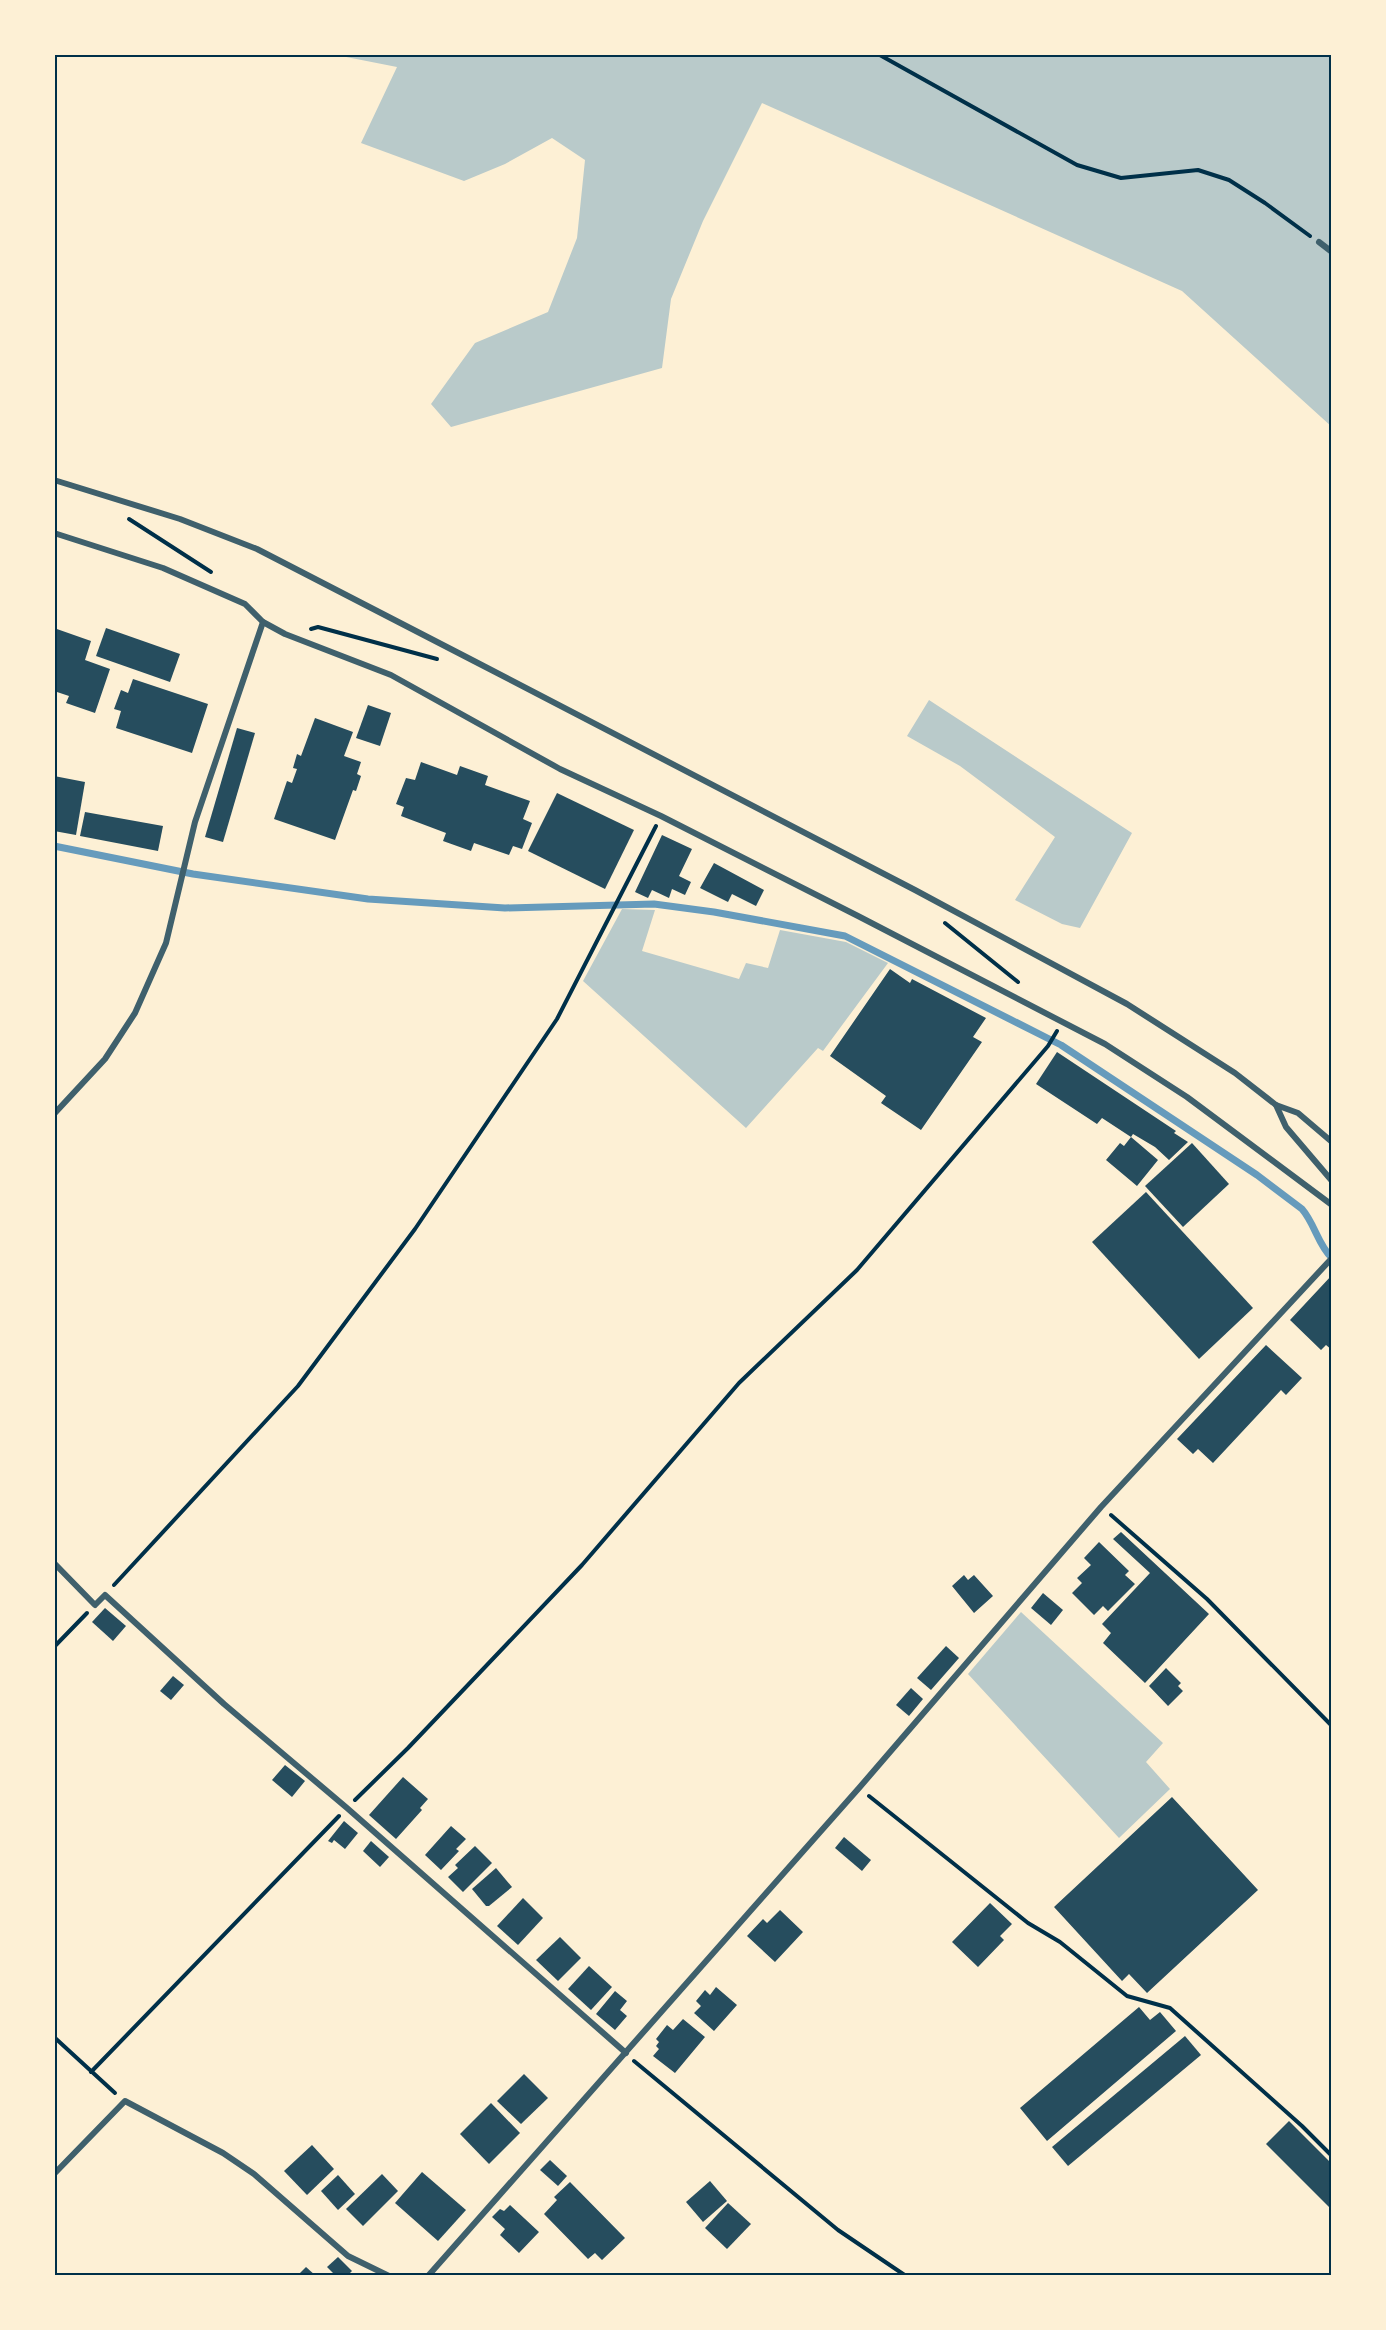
<svg xmlns="http://www.w3.org/2000/svg" width="1386" height="2330" font-family="'PT Sans Narrow',sans-serif">
<rect width="100%" height="100%" fill="#fdf0d5"/>
<!-- green -->
<g fill="#b9caca">
<polygon points="331,54 1332,54 1332,427 1182,291 762,103 703,221 671,299 662,368 451,427 431,404 475,343 548,312 577,238 585,160 552,138 505,164 464,181 361,143 397,67"/>
<polygon points="929,700 1132,833 1080,928 1062,924 1015,900 1055,837 960,766 907,736"/>
<polygon points="622,909 655,910 642,951 739,979 746,963 768,968 780,930 846,942 888,963 823,1051 818,1048 746,1128 583,981"/>
<polygon points="1021,1612 1163,1743 1146,1762 1170,1789 1119,1838 968,1674"/>
</g>
<g fill="none" stroke-linecap="round" stroke-linejoin="round">
<!-- stream -->
<path stroke="#669bbc" stroke-width="7" d="M54 846 193 874 368 899 505 908 654 904 714 912 845 936 1061 1045 1257 1175 1302 1209C1315 1224 1318 1245 1332 1258"/>
</g>
<!-- building -->
<g fill="#264d5e">
<polygon points="54,628 91,641 85,660 110,669 95,713 66,703 69,696 54,691"/>
<polygon points="106,628 180,654 170,682 96,656"/>
<polygon points="133,679 208,704 192,753 116,728 121,711 114,709 121,690 128,693"/>
<polygon points="368,705 391,713 380,746 356,738"/>
<polygon points="315,718 353,732 344,756 361,762 357,774 361,776 356,791 353,790 335,840 274,819 287,781 292,783 297,769 293,768 297,754 301,756"/>
<polygon points="237,728 255,733 223,842 205,837"/>
<polygon points="421,762 457,775 460,766 488,776 485,785 530,801 523,819 532,823 522,849 513,846 509,855 474,843 471,851 443,841 446,833 401,816 404,807 396,804 406,778 415,780"/>
<polygon points="54,776 85,782 76,835 54,831"/>
<polygon points="557,793 634,830 605,889 528,851"/>
<polygon points="85,812 163,826 158,851 80,836"/>
<polygon points="662,835 692,849 679,876 691,882 685,895 672,889 669,898 652,890 648,898 635,892"/>
<polygon points="714,863 764,890 756,906 732,894 728,902 700,888"/>
<polygon points="890,969 910,983 912,979 986,1018 973,1037 982,1042 921,1130 881,1103 886,1096 830,1056"/>
<polygon points="1057,1052 1176,1131 1174,1133 1188,1142 1169,1160 1155,1147 1133,1134 1131,1137 1102,1118 1097,1124 1036,1084"/>
<polygon points="1131,1137 1158,1160 1137,1186 1106,1160 1120,1143 1124,1146"/>
<polygon points="1192,1143 1229,1184 1183,1227 1145,1186"/>
<polygon points="1146,1192 1253,1308 1199,1359 1092,1242"/>
<polygon points="1332,1275 1332,1350 1326,1345 1321,1350 1290,1320"/>
<polygon points="1266,1345 1302,1378 1286,1395 1281,1390 1213,1463 1198,1449 1193,1454 1177,1439"/>
<polygon points="1121,1532 1209,1614 1145,1683 1103,1643 1111,1633 1102,1624 1150,1573 1113,1539"/>
<polygon points="1099,1542 1129,1571 1125,1575 1135,1584 1108,1611 1103,1606 1094,1615 1072,1593 1082,1583 1077,1578 1091,1565 1084,1558"/>
<polygon points="964,1575 968,1580 974,1575 993,1596 974,1613 952,1586"/>
<polygon points="1043,1593 1063,1610 1051,1625 1031,1608"/>
<polygon points="105,1608 126,1626 113,1641 92,1622"/>
<polygon points="946,1646 959,1658 931,1690 917,1678"/>
<polygon points="1166,1668 1181,1683 1178,1686 1183,1691 1168,1706 1149,1686"/>
<polygon points="173,1676 184,1685 171,1700 160,1691"/>
<polygon points="911,1688 923,1699 909,1716 896,1705"/>
<polygon points="285,1765 305,1781 292,1797 272,1780"/>
<polygon points="403,1777 428,1799 420,1808 422,1810 396,1839 369,1815"/>
<polygon points="1172,1797 1258,1890 1147,1993 1129,1974 1122,1981 1054,1907"/>
<polygon points="344,1821 358,1833 345,1849 334,1840 332,1843 328,1841"/>
<polygon points="451,1826 466,1839 456,1849 459,1851 441,1870 425,1855"/>
<polygon points="844,1837 871,1860 862,1871 835,1848"/>
<polygon points="371,1841 389,1857 380,1867 363,1851"/>
<polygon points="475,1846 492,1863 463,1892 448,1877 458,1868 455,1865"/>
<polygon points="496,1868 512,1887 489,1906 486,1906 472,1889"/>
<polygon points="523,1898 543,1918 518,1945 497,1926"/>
<polygon points="990,1903 1012,1924 1000,1936 1004,1940 978,1967 952,1942"/>
<polygon points="780,1910 803,1932 775,1962 747,1936 763,1919 767,1923"/>
<polygon points="560,1937 581,1958 558,1981 536,1960"/>
<polygon points="589,1966 612,1987 591,2010 568,1989"/>
<polygon points="716,1987 737,2005 714,2031 694,2013 701,2006 696,2001 705,1990 710,1995"/>
<polygon points="615,1991 627,2001 620,2010 627,2016 615,2030 596,2014"/>
<polygon points="1139,2007 1150,2020 1160,2012 1176,2031 1047,2141 1020,2108"/>
<polygon points="683,2019 705,2037 675,2073 653,2056 659,2049 656,2046 659,2042 656,2039 667,2025 673,2030"/>
<polygon points="1185,2036 1201,2055 1068,2166 1052,2147"/>
<polygon points="524,2074 548,2098 521,2124 497,2101"/>
<polygon points="491,2103 520,2133 489,2164 460,2134"/>
<polygon points="1289,2121 1332,2164 1332,2210 1266,2144"/>
<polygon points="312,2145 334,2169 307,2195 284,2171"/>
<polygon points="550,2160 567,2176 558,2186 540,2170"/>
<polygon points="422,2172 466,2210 438,2241 395,2203"/>
<polygon points="382,2174 398,2191 363,2226 346,2209"/>
<polygon points="338,2175 355,2194 338,2210 321,2191"/>
<polygon points="710,2181 727,2201 703,2222 686,2202"/>
<polygon points="570,2182 625,2238 602,2260 595,2253 588,2259 544,2214 557,2200 554,2197"/>
<polygon points="728,2203 751,2224 727,2249 705,2228"/>
<polygon points="510,2205 539,2232 519,2253 500,2235 505,2229 492,2217 500,2209 504,2211"/>
<polygon points="338,2257 352,2271 347,2276 336,2276 327,2267"/>
<polygon points="306,2267 316,2276 297,2276"/>
</g>
<g fill="none" stroke-linecap="round" stroke-linejoin="round">
<!-- path -->
<g stroke="#003049" stroke-width="4">
<polyline points="878,54 1077,165 1121,178 1198,170 1229,180 1265,203 1310,236"/>
<polyline points="129,519 211,572"/>
<polyline points="311,629 318,627 437,659"/>
<polyline points="945,923 1018,982"/>
<polyline points="1111,1515 1207,1599 1332,1726"/>
<polyline points="114,1585 298,1386 415,1229 557,1019 656,826"/>
<polyline points="54,1647 87,1613"/>
<polyline points="869,1796 1028,1923 1060,1942 1127,1996 1170,2008 1302,2126 1332,2156"/>
<polyline points="355,1800 408,1748 582,1565 739,1383 857,1270 1048,1046 1057,1031"/>
<polyline points="54,2037 115,2093"/>
<polyline points="634,2061 838,2230 906,2276"/>
<polyline points="91,2072 339,1816"/>
</g>
<!-- minor -->
<g stroke="#3f606c" stroke-width="6">
<polyline points="1319,242 1332,252"/>
<polyline points="54,480 180,519 257,549 474,661 915,890 1127,1004 1235,1073 1276,1105 1298,1113 1332,1142"/>
<polyline points="54,533 163,568 245,604 263,622 285,634 391,675 560,769 661,816 858,916 1105,1044 1187,1097 1332,1205"/>
<polyline points="1276,1105 1286,1127 1332,1181"/>
<polyline points="54,1114 105,1059 135,1013 166,943 195,822 263,622"/>
<polyline points="54,1563 95,1605 105,1595 224,1704 347,1808 626,2053"/>
<polyline points="54,2174 125,2101 223,2153 254,2174 348,2256 389,2276"/>
<polyline points="428,2276 859,1788 1101,1507 1332,1258"/>
</g>
</g>
<!-- border -->
<rect width="1386" height="2330" fill="none" stroke="#fdf0d5" stroke-width="111"/>
<rect x="56" y="56" width="1274" height="2218" fill="none" stroke="#003049" stroke-width="2"/>
</svg>
